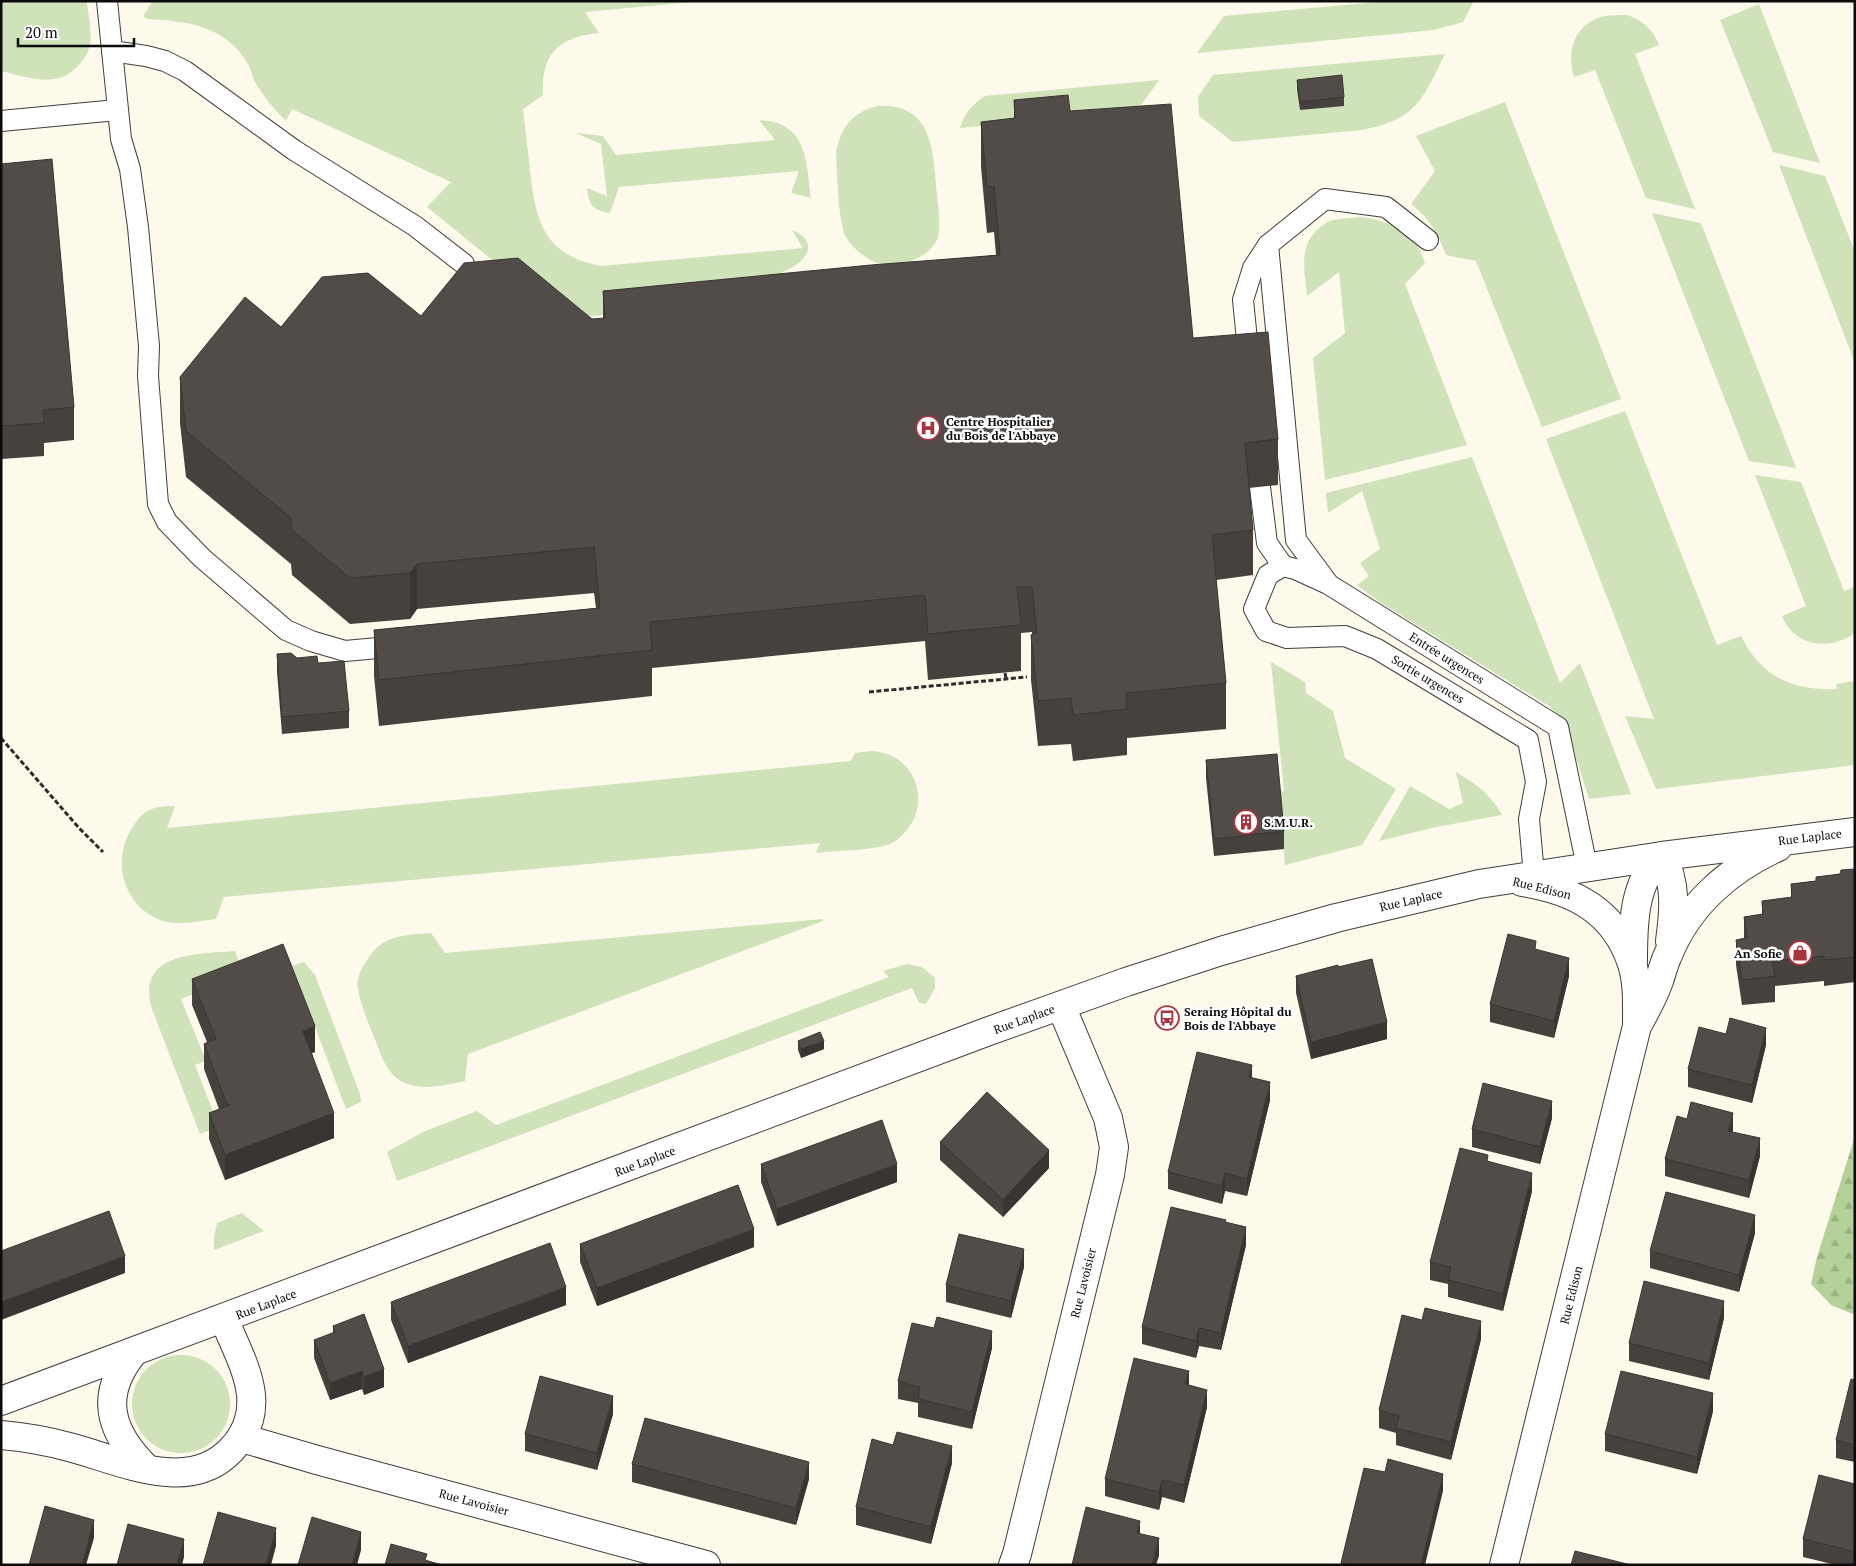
<svg xmlns="http://www.w3.org/2000/svg" width="1856" height="1566" font-family="'PT Serif',serif">
<defs>
<pattern id="forest-firs" width="22" height="20" patternUnits="userSpaceOnUse" patternTransform="scale(1.25)"><rect width="22" height="20" fill="#b4d19a"/><path d="M5 1l3.5 6h-7zM16 11l3.5 6h-7z" fill="#99b283"/></pattern>
</defs>
<rect width="100%" height="100%" fill="#fdf9eb"/>
<!-- grass -->
<g fill="#cfe2b9">
<path d="M1 1H87C88 16 94 37 88 51 86 57 81 62 77 67 56 89 27 77 1 71Z"/>
<path d="M153 1H704L585 12 599 33C558 37 541 54 543 95L523 109C525 129 528 150 530 171 536 223 544 255 601 266L803 248 792 230C823 242 804 265 782 272V277L610 314 565 319 427 207 451 182 292 109 286 121C274 109 263 96 255 82 252 76 251 69 248 64 225 25 187 21 147 19L143 16Z"/>
<polygon points="1389,1 1474,1 1463,22 1434,30 1197,53 1224,16"/>
<polygon points="1759,4 1820,163 1773,152 1720,20"/>
<path d="M1628 15C1645 23 1652 28 1659 45L1635 54 1695 209 1646 198 1595 70 1574 77C1566 50 1575 23 1605 16 1612 15 1621 15 1628 15Z"/>
<path d="M1445 54C1422 100 1417 119 1362 130L1233 142 1199 116 1198 97 1213 75Z"/>
<path d="M1159 80 1136 112 960 128C964 113 972 105 985 96Z"/>
<path d="M1505 102 1621 399 1542 427 1476 261 1446 255C1438 235 1430 218 1411 204L1435 171 1416 136Z"/>
<path d="M877 106C934 103 933 152 937 195 938 206 942 230 937 240 930 254 914 261 900 265 890 267 879 265 871 260 861 255 852 247 846 237 838 222 837 171 836 151 842 126 852 113 877 106Z"/>
<path d="M759 120C808 122 806 161 811 198L791 193 799 171 619 187 610 213C592 210 589 205 587 188L607 196 601 144 576 133 603 136 616 155 775 140Z"/>
<polygon points="1779,165 1825,176 1855,252 1855,363"/>
<polygon points="1652,213 1701,223 1796,468 1749,461"/>
<path d="M1362 217C1381 220 1405 227 1417 245 1421 250 1422 257 1425 263L1405 284 1467 445 1325 480 1313 358 1345 333 1339 272 1307 296C1305 271 1298 249 1317 230 1322 225 1328 221 1334 220 1343 218 1353 218 1362 217Z"/>
<path d="M1625 411 1717 645 1741 636C1761 677 1793 691 1837 689L1836 684 1855 681V765L1656 789 1625 716 1654 719 1546 439Z"/>
<polygon points="1472,457 1560,683 1580,663 1631,794 1589,799 1567,729 1562,719 1549,706 1381,603 1357,585 1369,576 1360,563 1380,549 1362,491 1328,513 1326,493"/>
<path d="M1755 475 1801 482 1844 591 1855 587V633C1830 651 1794 647 1782 616L1806 606Z"/>
<polygon points="1271,662 1305,682 1306,693 1333,711 1345,758 1396,789 1362,845 1285,865 1279,792 1284,791"/>
<path d="M872 751C913 753 932 799 907 830 902 835 898 840 892 843 874 851 837 850 816 853L820 843 224 897 216 919C200 921 182 925 167 922 126 912 110 864 131 830 136 821 143 812 152 809 159 806 168 806 175 806L167 828 851 761 855 753Z"/>
<path d="M1456 772C1477 785 1490 793 1502 815L1436 827 1379 841 1410 786 1449 809 1463 803Z"/>
<path d="M822 919 823 921 468 1054 465 1081C446 1085 424 1091 405 1083 386 1075 381 1054 374 1037 368 1022 361 1006 358 990 356 980 360 971 366 962 381 935 403 935 431 933L445 953Z"/>
<path d="M235 951 243 975 181 999 206 1061 195 1065 219 1127 200 1134 152 1009C135 952 198 954 235 951Z"/>
<polygon points="304,962 315,975 360,1094 361,1102 346,1109 292,966"/>
<polygon points="907,964 922,967 935,978 935,988 926,1004 919,1003 912,988 397,1181 387,1152 425,1131 477,1111 496,1125 889,977 883,971"/>
<polygon points="242,1213 264,1231 214,1250 214,1237 217,1223"/>
<circle cx="181" cy="1404" r="49"/>
</g>
<!-- forest -->
<polygon fill="url(#forest-firs)" points="1855,1136 1855,1314 1853,1314 1831,1305 1811,1284 1817,1257"/>
<g fill="none" stroke-linecap="round" stroke-linejoin="round">
<!-- lane casing -->
<g stroke="#3e3e3e" stroke-width="22">
<g id="lane">
<polyline points="107,1 121,139 130,169 138,227 149,346 148,376 158,504 167,522 202,558 286,630 311,641 345,651 400,646"/>
<polyline points="112,51 146,56 165,61 185,71 294,150 415,226 464,264"/>
<polyline points="1,121 117,110"/>
<polyline points="1268,245 1296,540 1327,582"/>
<polyline points="1249,360 1243,300 1253,268 1268,245 1325,199 1386,207 1428,240"/>
<polyline points="1260,487 1267,543 1283,566 1295,569 1328,584 1558,727 1587,867"/>
<polyline points="1283,566 1268,575 1254,609 1266,631 1287,638 1345,636 1377,649 1528,740 1536,782 1529,819 1534,875"/>
</g>
</g>
<!-- street casing -->
<g stroke="#3e3e3e" stroke-width="30">
<g id="street">
<path d="M1522 882C1574 890 1615 911 1632 964 1638 982 1637 1005 1637 1025"/>
<path d="M1633 961C1633 926 1633 881 1662 856 1677 883 1674 912 1670 941"/>
<path d="M133 1353C98 1396 110 1433 147 1469"/>
<polyline points="1,1401 989,1031 1126,982 1221,951 1336,918 1479,884 1662,856 1855,832"/>
<path d="M1 1435C24 1437 47 1441 69 1447 120 1460 189 1496 232 1449 271 1407 242 1363 224 1319"/>
<polyline points="242,1438 317,1460 706,1565"/>
<polyline points="1013,1565 1017,1554 1110,1175 1114,1147 1108,1118 1061,1006"/>
<path d="M1504 1565 1637 1026C1645 1012 1653 997 1659 981 1662 972 1664 963 1668 955 1688 905 1729 869 1778 847"/>
</g>
</g>
<!-- path -->
<g stroke="#2d2d2d" stroke-width="3" stroke-dasharray="5 2.5" stroke-linecap="butt">
<polyline points="1005,673 1006,678"/>
<polyline points="869,692 1027,677"/>
<polyline points="1,738 79,828 103,852"/>
</g>
<!-- lane -->
<use href="#lane" stroke="#fff" stroke-width="20"/>
<!-- street -->
<use href="#street" stroke="#fff" stroke-width="28"/>
</g>
<!-- wall -->
<g fill="#47413e">
<polygon points="1297,80 1344,97 1344,106 1300,110 1297,89"/>
<polygon points="1014,100 1070,111 1193,338 1278,439 1278,485 1249,488 1253,530 1253,575 1216,580 1226,683 1226,729 1127,738 1127,755 1073,761 1071,744 1038,746 1031,680 1031,635 1032,634 1032,632 1021,633 1021,671 928,680 925,641 652,668 652,696 379,726 374,676 374,630 596,608 594,593 417,609 410,619 350,624 292,575 291,564 186,477 180,423 180,377 281,327 421,316 592,319 603,319 603,291 996,255 994,232 987,233 981,167 981,122 1014,118"/>
<polygon points="1,164 74,407 74,440 44,443 44,456 1,459"/>
<polygon points="277,654 318,663 349,711 349,728 282,734 277,672"/>
<polygon points="1206,760 1284,831 1284,849 1214,856 1206,778"/>
<polygon points="1855,869 1855,982 1824,986 1824,981 1775,986 1775,1002 1742,1005 1736,965 1736,940 1744,938 1744,917 1762,914 1762,901 1791,898 1791,884 1816,881"/>
<polygon points="1536,949 1569,976 1554,1038 1490,1022 1490,1004"/>
<polygon points="1338,967 1387,1039 1311,1059 1296,993 1296,976"/>
<polygon points="192,979 315,1052 312,1053 334,1138 225,1180 209,1139 209,1113 219,1109 204,1069 204,1044 207,1042 192,1005"/>
<polygon points="798,1041 824,1049 801,1058 798,1050"/>
<polygon points="1766,1045 1752,1103 1688,1087 1688,1069"/>
<polygon points="1252,1078 1270,1100 1247,1196 1225,1191 1222,1204 1168,1189 1168,1172"/>
<polygon points="1552,1118 1540,1164 1472,1147 1472,1129"/>
<polygon points="1733,1130 1732,1132 1760,1156 1749,1198 1665,1176 1665,1159"/>
<polygon points="940,1142 1049,1168 1003,1217 940,1160"/>
<polygon points="1488,1161 1532,1191 1503,1311 1448,1297 1448,1284 1430,1280 1430,1262"/>
<polygon points="761,1164 897,1182 777,1226 761,1182"/>
<polygon points="1226,1222 1246,1245 1221,1350 1199,1346 1196,1358 1142,1344 1142,1327"/>
<polygon points="1755,1233 1739,1292 1650,1268 1650,1251"/>
<polygon points="580,1244 754,1247 597,1306 580,1262"/>
<polygon points="1024,1267 1011,1318 946,1302 946,1285"/>
<polygon points="391,1302 566,1305 408,1363 391,1320"/>
<polygon points="1724,1318 1709,1380 1629,1361 1629,1343"/>
<polygon points="333,1326 384,1387 364,1395 362,1389 330,1400 314,1358 314,1340 333,1333"/>
<polygon points="1481,1339 1451,1460 1396,1445 1396,1433 1379,1428 1379,1410"/>
<polygon points="992,1348 972,1429 918,1417 918,1403 898,1399 898,1381"/>
<polygon points="1855,1380 1855,1462 1836,1458 1836,1440"/>
<polygon points="1189,1385 1207,1407 1184,1503 1162,1497 1159,1510 1105,1496 1105,1479"/>
<polygon points="1713,1411 1697,1474 1605,1451 1605,1434"/>
<polygon points="613,1414 597,1470 525,1451 525,1434"/>
<polygon points="952,1463 931,1544 856,1525 856,1507"/>
<polygon points="632,1464 809,1479 796,1525 632,1482"/>
<polygon points="1855,1484 1855,1565 1836,1565 1803,1557 1803,1539"/>
</g>
<!-- shaded-wall -->
<g fill="#393532">
<polygon points="417,564 417,609 410,619 410,573"/>
<polygon points="1569,958 1569,976 1554,1038 1554,1021"/>
<polygon points="1387,1022 1387,1039 1311,1059 1311,1042"/>
<polygon points="315,1026 315,1052 303,1056 303,1031"/>
<polygon points="1766,1028 1766,1045 1752,1103 1752,1085"/>
<polygon points="824,1041 824,1049 801,1058 801,1049"/>
<polygon points="1252,1065 1252,1082 1249,1077"/>
<polygon points="1270,1082 1270,1100 1247,1196 1247,1179"/>
<polygon points="1552,1101 1552,1118 1540,1164 1540,1147"/>
<polygon points="334,1113 334,1138 225,1180 225,1155"/>
<polygon points="1733,1113 1733,1130 1728,1148 1728,1131"/>
<polygon points="1760,1138 1760,1156 1749,1198 1749,1180"/>
<polygon points="1049,1150 1049,1168 1003,1217 1003,1200"/>
<polygon points="897,1164 897,1182 777,1226 777,1209"/>
<polygon points="1225,1173 1225,1191 1222,1204 1222,1186"/>
<polygon points="1532,1173 1532,1191 1503,1311 1503,1294"/>
<polygon points="1755,1215 1755,1233 1739,1292 1739,1275"/>
<polygon points="1246,1227 1246,1245 1221,1350 1221,1333"/>
<polygon points="754,1229 754,1247 597,1306 597,1288"/>
<polygon points="1024,1249 1024,1267 1011,1318 1011,1301"/>
<polygon points="125,1256 125,1273 1,1320 1,1302"/>
<polygon points="566,1287 566,1305 408,1363 408,1346"/>
<polygon points="1724,1301 1724,1318 1709,1380 1709,1363"/>
<polygon points="1481,1321 1481,1339 1451,1460 1451,1442"/>
<polygon points="1199,1328 1199,1346 1196,1358 1196,1341"/>
<polygon points="992,1331 992,1348 972,1429 972,1412"/>
<polygon points="384,1369 384,1387 364,1395 364,1377"/>
<polygon points="362,1371 362,1389 330,1400 330,1383"/>
<polygon points="1189,1371 1189,1389 1185,1384"/>
<polygon points="1207,1390 1207,1407 1184,1503 1184,1485"/>
<polygon points="1713,1393 1713,1411 1697,1474 1697,1457"/>
<polygon points="613,1396 613,1414 597,1470 597,1453"/>
<polygon points="952,1446 952,1463 931,1544 931,1527"/>
<polygon points="809,1462 809,1479 796,1525 796,1508"/>
<polygon points="1443,1474 1443,1491 1425,1565 1421,1565"/>
<polygon points="1162,1480 1162,1497 1159,1510 1159,1492"/>
<polygon points="94,1520 94,1538 86,1565 82,1565"/>
<polygon points="1140,1521 1140,1538 1137,1533"/>
<polygon points="276,1528 276,1546 271,1565 266,1565"/>
<polygon points="361,1532 361,1550 357,1565 352,1565"/>
<polygon points="1159,1538 1159,1556 1156,1565 1152,1565"/>
<polygon points="184,1539 184,1557 182,1565 177,1565"/>
</g>
<!-- building -->
<g fill="#524c48" stroke="#393532">
<polygon points="1342,75 1344,97 1300,102 1297,80"/>
<polygon points="1068,95 1070,111 1171,104 1193,338 1268,332 1278,439 1245,443 1253,530 1212,535 1226,683 1126,693 1127,709 1073,715 1071,698 1038,701 1031,635 1037,633 1032,587 1017,587 1021,625 928,634 925,595 650,622 652,650 379,680 374,630 600,608 594,547 417,564 410,573 350,578 292,530 291,518 186,431 180,377 245,297 281,327 322,277 368,273 421,316 464,263 518,258 592,319 605,318 603,291 871,265 1000,255 994,186 987,187 981,122 1015,118 1014,100"/>
<polygon points="52,159 74,407 43,410 44,423 1,426 1,164"/>
<polygon points="291,653 297,658 317,656 318,663 344,661 349,711 282,717 277,654"/>
<polygon points="1277,754 1284,831 1214,839 1206,760"/>
<polygon points="1855,869 1855,957 1824,960 1824,956 1772,961 1775,976 1742,980 1736,940 1747,938 1744,917 1763,914 1762,901 1792,897 1791,884 1816,881 1816,877 1840,874 1841,870"/>
<polygon points="1508,934 1536,941 1535,949 1569,958 1554,1021 1490,1004"/>
<polygon points="283,944 315,1026 303,1031 334,1113 225,1155 209,1113 230,1105 227,1104 204,1044 216,1039 192,979"/>
<polygon points="1372,959 1387,1022 1311,1042 1296,976 1338,965 1338,967"/>
<polygon points="1730,1018 1766,1028 1752,1085 1688,1069 1699,1027 1726,1034"/>
<polygon points="820,1032 824,1041 801,1049 798,1041"/>
<polygon points="1197,1052 1252,1065 1249,1077 1270,1082 1247,1179 1225,1173 1222,1186 1168,1172"/>
<polygon points="1483,1083 1552,1101 1540,1147 1472,1129"/>
<polygon points="987,1092 1049,1150 1003,1200 940,1142"/>
<polygon points="1691,1102 1733,1113 1728,1131 1760,1138 1749,1180 1665,1159 1677,1116 1687,1119"/>
<polygon points="882,1120 897,1164 777,1209 761,1164"/>
<polygon points="1460,1148 1488,1155 1487,1161 1532,1173 1503,1294 1448,1280 1451,1267 1430,1262"/>
<polygon points="738,1185 754,1229 597,1288 580,1244"/>
<polygon points="1666,1192 1755,1215 1739,1275 1650,1251"/>
<polygon points="1171,1207 1226,1220 1225,1222 1246,1227 1221,1333 1199,1328 1196,1341 1142,1327"/>
<polygon points="109,1211 125,1256 1,1302 1,1251"/>
<polygon points="959,1234 1024,1249 1011,1301 946,1285"/>
<polygon points="550,1243 566,1287 408,1346 391,1302"/>
<polygon points="1644,1281 1724,1301 1709,1363 1629,1343"/>
<polygon points="1425,1308 1481,1321 1451,1442 1396,1428 1399,1416 1379,1410 1402,1315 1422,1320"/>
<polygon points="364,1314 384,1369 364,1377 362,1371 330,1383 314,1340 335,1332 333,1326"/>
<polygon points="937,1317 992,1331 972,1412 918,1399 920,1387 898,1381 912,1323 934,1328"/>
<polygon points="1134,1358 1189,1371 1185,1384 1207,1390 1184,1485 1162,1480 1159,1492 1105,1479"/>
<polygon points="1621,1371 1713,1393 1697,1457 1605,1434"/>
<polygon points="540,1376 613,1396 597,1453 525,1434"/>
<polygon points="1851,1379 1855,1380 1855,1445 1836,1440"/>
<polygon points="645,1418 809,1462 796,1508 632,1464"/>
<polygon points="897,1432 952,1446 931,1527 856,1507 872,1439 893,1445"/>
<polygon points="1388,1459 1443,1474 1421,1565 1348,1565 1341,1563 1364,1468 1385,1472"/>
<polygon points="1819,1475 1855,1484 1855,1552 1803,1539"/>
<polygon points="45,1506 94,1520 82,1565 29,1565"/>
<polygon points="1086,1507 1140,1521 1137,1533 1159,1538 1152,1565 1072,1565"/>
<polygon points="218,1512 276,1528 266,1565 203,1565"/>
<polygon points="312,1517 361,1532 352,1565 298,1565"/>
<polygon points="128,1524 184,1539 177,1565 117,1565"/>
<polygon points="391,1544 427,1554 425,1560 442,1565 385,1565"/>
<polygon points="1575,1551 1631,1565 1571,1565"/>
</g>
<!-- icons -->
<defs>
<g id="hospital-ring" transform="scale(1.25)"><circle r="9.5" fill="#fff" stroke="#a9343c" stroke-width="1.5"/><path d="M-5-5h3v3.5h4V-5h3V5h-3V1.5h-4V5h-3Z" fill="#a9343c"/></g>
<g id="building-ring" transform="scale(1.25)"><circle r="9.5" fill="#fff" stroke="#a9343c" stroke-width="1.5"/><path d="M-4-6H4V6H1V3H-1V6H-4ZM-2.5-4.3h1.7v1.8h-1.7ZM.8-4.3h1.7v1.8H.8ZM-2.5-1h1.7V.8h-1.7ZM.8-1h1.7V.8H.8Z" fill="#a9343c"/></g>
<g id="shop-ring" transform="scale(1.25)"><circle r="9.5" fill="#fff" stroke="#a9343c" stroke-width="1.5"/><path d="M-5-2.5h2.3a2.7 3.5 0 0 1 5.4 0H5L5.5 6h-11ZM-1.5-2.5h3a1.5 2.3 0 0 0-3 0Z" fill="#a9343c"/></g>
<g id="bus-ring" transform="scale(1.25)"><circle r="9.5" fill="#fff" stroke="#a9343c" stroke-width="1.5"/><path d="M-5-6H5V4H4V6H2V4H-2V6H-4V4H-5ZM-3.5-4V0h7V-4ZM-3.5 1.2v1.5H-2V1.2ZM2 1.2v1.5H3.5V1.2Z" fill="#a9343c"/></g>
</defs>
<g fill-rule="evenodd">
<use href="#hospital-ring" x="928" y="428"/>
<use href="#building-ring" x="1246" y="822"/>
<use href="#shop-ring" x="1800" y="953"/>
<use href="#bus-ring" x="1167" y="1018"/>
</g>
<g text-anchor="middle" dominant-baseline="central" stroke-width="5" stroke-linejoin="round" paint-order="stroke">
<!-- poi labels -->
<g font-size="12" font-weight="bold" fill="#0b0b0b" stroke="#fff" text-anchor="start">
<text x="946" y="421">Centre Hospitalier<tspan x="946" dy="14">du Bois de l'Abbaye</tspan></text>
<text x="1264" y="822">S.M.U.R.</text>
<text x="1782" y="953" text-anchor="end">An Sofie</text>
<text x="1184" y="1011">Seraing Hôpital du<tspan x="1184" dy="14">Bois de l'Abbaye</tspan></text>
</g>
<!-- street labels -->
<g font-size="12" fill="#0b0b0b" stroke="#fff">
<text transform="translate(1447 658) rotate(32)">Entrée urgences</text>
<text transform="translate(1428 679) rotate(31)">Sortie urgences</text>
<text transform="translate(1810 837) rotate(-7)">Rue Laplace</text>
<text transform="translate(1542 888) rotate(14)">Rue Edison</text>
<text transform="translate(1411 900) rotate(-13)">Rue Laplace</text>
<text transform="translate(1024 1019) rotate(-20)">Rue Laplace</text>
<text transform="translate(645 1161) rotate(-21)">Rue Laplace</text>
<text transform="translate(1083 1283) rotate(-76)">Rue Lavoisier</text>
<text transform="translate(1571 1295) rotate(-76)">Rue Edison</text>
<text transform="translate(266 1304) rotate(-21)">Rue Laplace</text>
<text transform="translate(474 1502) rotate(15)">Rue Lavoisier</text>
</g>
</g>
<!-- border -->
<rect width="1856" height="1566" fill="none" stroke="#0b0b0b" stroke-width="5"/>
<!-- scale -->
<path d="M18 38v8h116v-8" fill="none" stroke="#0b0b0b" stroke-width="2.5"/>
<text x="25" y="38" font-size="15" fill="#0b0b0b" stroke="#ffffff" stroke-width="4" paint-order="stroke">20 m</text>
</svg>
